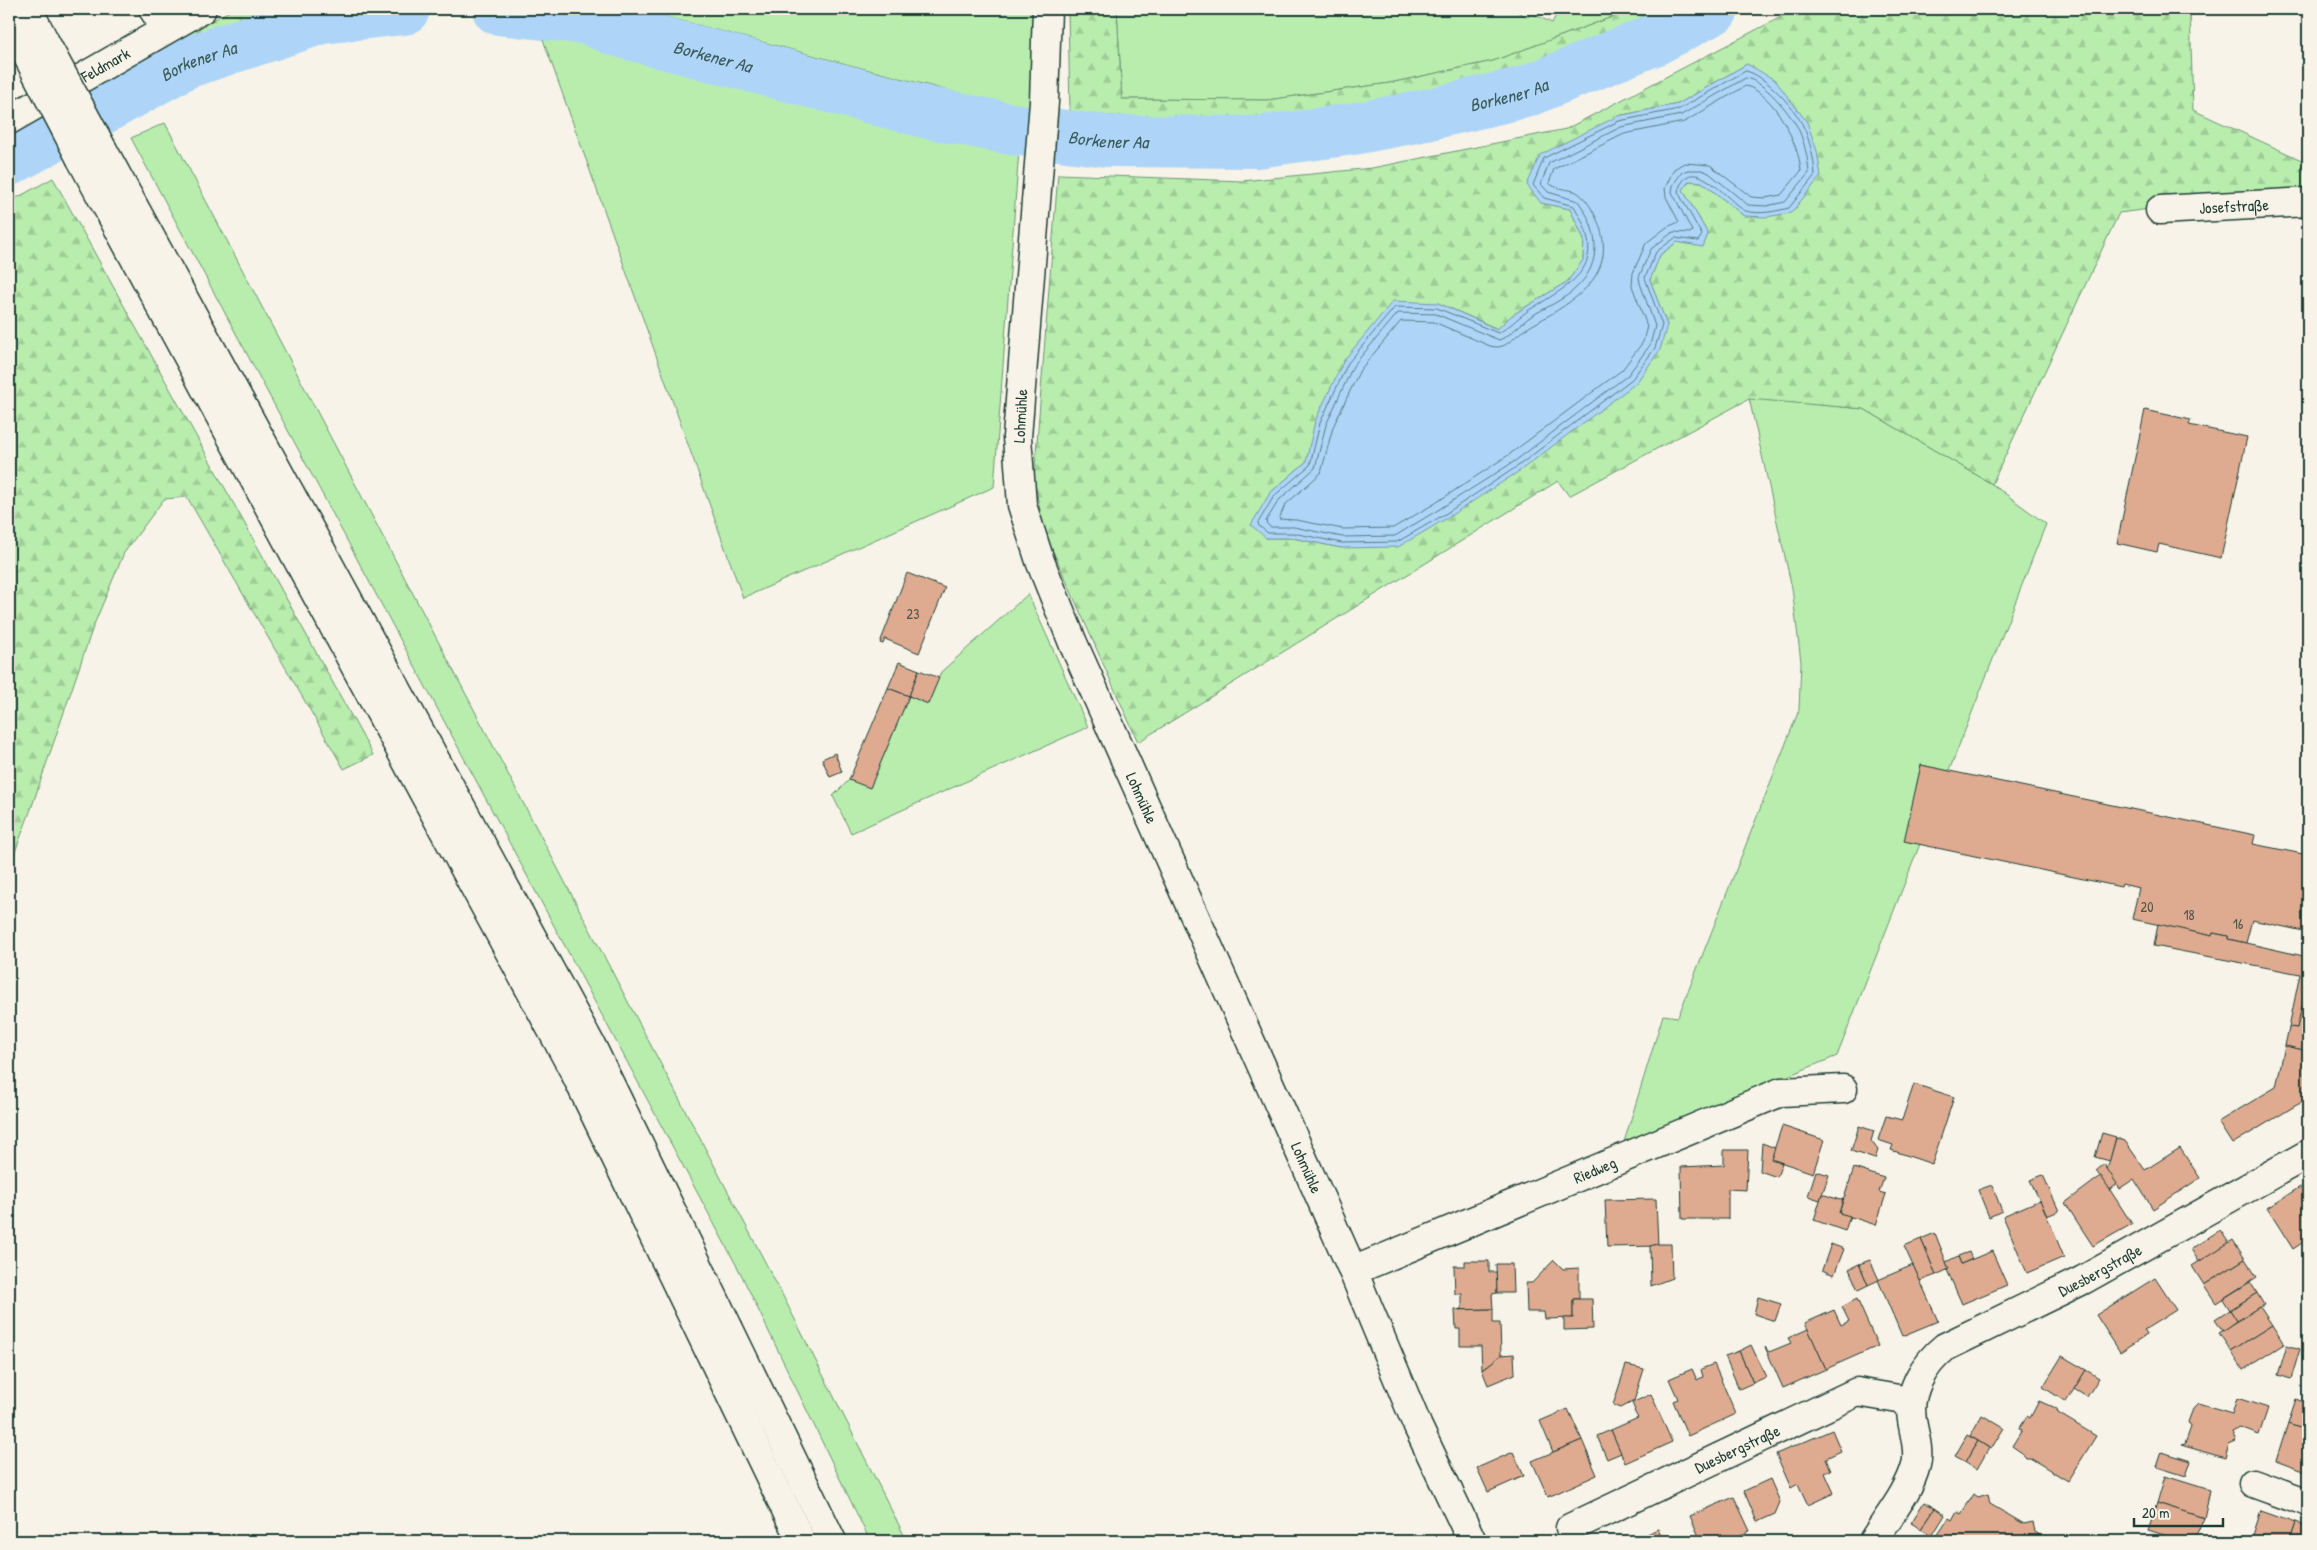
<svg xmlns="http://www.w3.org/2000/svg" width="2317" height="1550" font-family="'Patrick Hand',sans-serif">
<defs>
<pattern id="forest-firs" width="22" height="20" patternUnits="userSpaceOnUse" patternTransform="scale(1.25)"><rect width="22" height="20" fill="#b8edae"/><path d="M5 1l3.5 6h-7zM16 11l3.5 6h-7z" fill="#9ecc96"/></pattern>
</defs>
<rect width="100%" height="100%" fill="#f7f3e8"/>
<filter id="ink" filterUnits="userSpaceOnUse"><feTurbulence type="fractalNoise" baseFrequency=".02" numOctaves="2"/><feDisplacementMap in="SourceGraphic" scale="10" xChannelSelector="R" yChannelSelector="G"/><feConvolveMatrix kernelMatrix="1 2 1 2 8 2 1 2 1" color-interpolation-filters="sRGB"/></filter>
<g filter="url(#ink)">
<!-- green -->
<g fill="#b8edae" stroke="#6c9571">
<polygon points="636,9 1036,9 1033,107 980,99"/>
<polygon points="1117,9 1511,9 1528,17 1531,13 1552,23 1559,9 1634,9 1493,61 1390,83 1267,100 1122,99"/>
<path d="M540 31 553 32C581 38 610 43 638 51 765 83 889 129 1019 150L994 487 743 598Z"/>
<polygon points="165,123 783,1296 907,1541 870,1541 741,1274 131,138"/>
<polygon points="1749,398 1864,409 1992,484 2046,524 1949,771 1921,765 1905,841 1920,844 1837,1056 1624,1142 1663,1015 1678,1017 1799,710 1801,662 1792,588"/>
<polygon points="1028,594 1088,727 851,833 833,796 849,780 870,787 909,696 928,704 941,672"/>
</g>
<!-- forest -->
<g fill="url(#forest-firs)" stroke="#6c9571" fill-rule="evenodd">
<polygon points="233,9 271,9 198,33 139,61"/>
<polygon points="1068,9 1117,9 1122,99 1267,100 1390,83 1493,61 1634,9 1670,9 1624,31 1539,64 1448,91 1358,107 1262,118 1169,120 1070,113"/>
<path d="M1796 9H2190L2193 110 2308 163V188L2119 213 1992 484 1864 409 1749 399 1569 496 1558 481 1138 742 1044 531 1034 479 1058 174 1242 181 1372 168 1566 129ZM1747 64 1744 216 1702 182 1689 181 1683 190 1708 234 1703 246 1677 242 1660 255 1650 280 1667 325 1341 548 1293 538H1266L1270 493 1306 462 1438 303 1498 329 1511 316 1568 281 1583 260 1584 239 1570 209 1541 203 1618 116 1678 104Z"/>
<polygon points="53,178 373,755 344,769 187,497 164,499 124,553 93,627 31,809 9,868 9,202"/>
</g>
<!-- water -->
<polygon fill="#aed5f8" stroke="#7598aa" points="1747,64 1775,80 1807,122 1817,151 1821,176 1791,213 1766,217 1744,216 1702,182 1689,181 1683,190 1708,234 1703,247 1677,242 1660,255 1650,280 1667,325 1660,350 1636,383 1521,470 1444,520 1398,547 1341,548 1293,538 1266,538 1251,525 1270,493 1306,462 1315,421 1344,360 1393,301 1438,303 1497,329 1511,316 1568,281 1583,260 1584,239 1570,209 1541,203 1527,185 1540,155 1618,116 1678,104"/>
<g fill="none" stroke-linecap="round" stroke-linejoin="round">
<!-- shore -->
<g stroke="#587a82" stroke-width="1">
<path d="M1746 71C1765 75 1795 108 1803 126 1810 141 1814 158 1815 175L1789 208C1777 211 1759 215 1746 211 1732 206 1698 158 1683 181 1680 185 1679 187 1678 192L1702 235 1698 241 1675 238 1656 252 1645 278 1662 325 1655 348 1632 379 1518 466 1442 516 1397 542 1342 543 1293 533H1268L1259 526 1258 523 1274 496 1310 465 1320 423 1348 363 1395 307 1437 308 1498 333C1507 329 1519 317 1529 310 1577 281 1609 265 1574 206L1544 198 1533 185 1544 158 1619 121 1679 109Z"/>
<path d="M1746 78C1764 81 1789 112 1798 128 1804 141 1808 158 1809 173L1785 202 1766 206 1748 205 1709 173 1702 170H1688L1682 172 1673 185 1672 192 1692 231 1690 233 1673 232 1651 249 1639 277 1640 283 1655 326 1650 345 1628 375 1515 461 1438 510 1395 536 1342 537 1294 527H1270L1267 524 1266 521 1279 500 1315 468 1326 425 1353 366 1398 313 1436 314 1499 340C1510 336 1520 324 1530 317 1544 308 1564 300 1576 288 1603 263 1599 230 1578 201L1548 192 1541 184 1549 163 1621 127 1681 115Z"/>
<path d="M1746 86C1774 93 1799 144 1801 171L1781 195 1765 198 1751 197 1710 165 1684 163 1674 169 1665 188 1666 197 1679 222 1667 227 1646 243 1633 273 1632 286 1647 326 1643 342 1622 370 1510 454 1434 504 1393 528 1343 529 1296 520 1279 519 1285 505 1321 473 1333 427 1360 370 1401 321 1434 322 1490 346C1507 351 1513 336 1526 329 1560 308 1613 285 1602 235 1600 223 1587 195 1574 191 1567 189 1555 189 1549 183L1554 169 1624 134 1684 122Z"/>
</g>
<!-- river -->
<g stroke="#aed5f8" stroke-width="52">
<path id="s1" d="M498 9 588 19 615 30 925 112 1011 129 1107 141 1257 142 1353 129 1426 115 1525 92 1654 40 1713 9"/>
<path id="s2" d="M9 160 185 63 322 18 404 9"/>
</g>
</g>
<!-- building -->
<g fill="#deab91" stroke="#1f3d34">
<polygon points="2145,410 2191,420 2189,425 2247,437 2221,558 2159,544 2157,552 2117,543"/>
<polygon points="907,573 945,588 919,653 885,639 883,644 880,643"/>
<polygon points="899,662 919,670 909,696 888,688"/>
<polygon points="919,670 939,678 928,704 909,696"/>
<polygon points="888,688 909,696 870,788 849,780"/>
<polygon points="835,753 842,772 830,777 822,759"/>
<polygon points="1921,765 2255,835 2253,844 2308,855 2308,932 2252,920 2246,943 2228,939 2228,936 2213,933 2212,936 2132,919 2139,888 2122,884 2121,887 1904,841"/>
<polygon points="2158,924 2212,936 2213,933 2228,936 2228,939 2308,957 2308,984 2297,1028 2289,1027 2300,974 2154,946"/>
<polygon points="2307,984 2308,984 2308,1051 2285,1046 2289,1027 2297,1028"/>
<polygon points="2285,1046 2308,1051 2308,1083 2305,1100 2232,1144 2218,1122 2276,1087"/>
<polygon points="1914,1084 1954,1097 1932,1164 1891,1150 1893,1145 1878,1140 1886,1116 1902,1120"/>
<polygon points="1782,1126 1824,1140 1813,1173 1771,1159"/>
<polygon points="1859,1126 1874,1131 1871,1141 1878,1150 1875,1159 1851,1151"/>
<polygon points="2102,1133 2116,1137 2110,1161 2095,1157"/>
<polygon points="2116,1138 2125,1141 2145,1170 2180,1148 2200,1178 2153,1209 2134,1179 2119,1189 2107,1170"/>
<polygon points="1762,1143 1775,1148 1771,1159 1782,1163 1777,1177 1760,1171"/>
<polygon points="1724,1150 1748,1150 1746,1190 1728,1189 1728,1219 1682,1219 1681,1167 1724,1165"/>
<polygon points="2104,1164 2117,1184 2110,1190 2096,1171"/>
<polygon points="1854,1168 1884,1178 1879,1192 1886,1194 1876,1225 1839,1213"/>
<polygon points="1816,1171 1829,1175 1820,1200 1808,1196"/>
<polygon points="2043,1175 2059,1211 2047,1216 2030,1180"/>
<polygon points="2101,1176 2132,1224 2093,1246 2065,1203"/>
<polygon points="1992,1185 2002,1211 1989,1217 1978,1190"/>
<polygon points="2300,1187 2308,1200 2308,1239 2293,1249 2267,1208"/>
<polygon points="1822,1194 1840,1200 1843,1199 1839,1213 1850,1216 1845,1231 1814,1220"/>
<polygon points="1656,1199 1658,1246 1607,1247 1605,1200"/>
<polygon points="2040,1200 2064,1257 2027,1273 2003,1216"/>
<polygon points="2220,1230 2229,1243 2199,1262 2191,1249"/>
<polygon points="1935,1233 1949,1269 1936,1275 1921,1239"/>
<polygon points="1921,1239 1936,1275 1920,1281 1904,1246"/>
<polygon points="2233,1240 2245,1259 2204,1285 2192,1266"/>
<polygon points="1657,1244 1671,1244 1672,1278 1651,1286 1650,1246"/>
<polygon points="1831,1244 1844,1249 1834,1275 1822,1270"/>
<polygon points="1992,1251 2007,1285 1962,1304 1947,1270 1949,1269 1946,1262 1958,1256 1961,1264"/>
<polygon points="1969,1252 1972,1259 1961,1264 1958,1256"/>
<polygon points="2245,1259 2257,1277 2216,1303 2204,1285"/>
<polygon points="1554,1260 1563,1269 1579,1268 1579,1299 1573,1299 1573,1318 1545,1319 1544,1312 1527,1312 1526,1283 1532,1283"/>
<polygon points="1870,1260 1879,1280 1868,1285 1859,1264"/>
<polygon points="1465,1261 1489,1261 1489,1272 1497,1272 1497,1293 1492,1294 1493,1309 1455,1310 1462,1309 1462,1294 1455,1294 1454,1266 1465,1266"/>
<polygon points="1496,1264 1512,1264 1513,1293 1497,1293"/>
<polygon points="1859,1264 1868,1285 1858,1290 1849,1269"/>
<polygon points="1913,1265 1938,1321 1902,1336 1878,1280"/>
<polygon points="2155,1278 2176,1310 2144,1330 2147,1335 2120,1352 2096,1315"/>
<polygon points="2250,1282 2257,1293 2230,1310 2223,1299"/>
<polygon points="2257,1293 2264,1305 2237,1321 2230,1310"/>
<polygon points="1758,1297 1781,1304 1775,1321 1754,1314"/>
<polygon points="1573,1299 1592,1299 1593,1329 1564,1330 1564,1318 1573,1318"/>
<polygon points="1857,1299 1878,1346 1826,1369 1805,1323 1834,1310 1841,1325 1849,1321 1842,1307"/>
<polygon points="2260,1307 2272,1325 2231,1351 2219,1333"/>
<polygon points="1493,1309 1493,1323 1500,1323 1501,1355 1482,1370 1481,1346 1460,1346 1460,1329 1456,1329 1455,1310"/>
<polygon points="2230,1310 2237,1321 2223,1331 2215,1320"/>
<polygon points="2272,1325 2284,1344 2243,1370 2231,1351"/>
<polygon points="1808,1329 1826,1369 1783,1388 1765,1347 1769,1352 1791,1343 1788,1338"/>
<polygon points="1751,1345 1766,1377 1753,1383 1739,1351"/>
<polygon points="2287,1345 2300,1349 2291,1379 2278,1375"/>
<polygon points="1739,1351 1753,1383 1739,1389 1725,1356"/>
<polygon points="1514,1354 1515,1374 1488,1385 1482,1370 1501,1355"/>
<polygon points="2062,1356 2086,1370 2066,1402 2043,1387"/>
<polygon points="1714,1364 1736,1414 1688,1436 1673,1401 1678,1399 1669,1379 1692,1369 1697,1380 1703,1377 1701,1369"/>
<polygon points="1626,1365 1644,1369 1634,1401 1621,1408 1613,1405"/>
<polygon points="2086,1370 2099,1378 2087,1397 2074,1389"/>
<polygon points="1651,1394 1672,1442 1625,1463 1611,1430 1638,1418 1634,1411 1635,1410 1632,1403"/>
<polygon points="2237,1398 2268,1408 2259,1435 2240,1428 2232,1432 2236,1441 2229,1444 2225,1458 2181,1445 2185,1444 2191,1427 2188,1422 2193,1409 2198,1404 2232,1414"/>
<polygon points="2296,1399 2308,1404 2308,1430 2288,1423"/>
<polygon points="2039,1401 2057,1409 2058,1413 2096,1436 2068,1481 2030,1458 2026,1458 2022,1453 2012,1446 2022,1430 2019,1428 2027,1416 2030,1418"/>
<polygon points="1568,1409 1582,1440 1553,1452 1540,1421"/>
<polygon points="1982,1415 2004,1428 1991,1449 1970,1436"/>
<polygon points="2288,1423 2308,1430 2308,1473 2276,1461"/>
<polygon points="1611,1430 1621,1453 1607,1459 1597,1436"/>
<polygon points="1832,1430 1841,1451 1826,1458 1831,1470 1825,1473 1834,1493 1808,1505 1798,1484 1791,1488 1776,1454"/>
<polygon points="1967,1435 1978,1441 1966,1462 1955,1456"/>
<polygon points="1582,1440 1597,1475 1548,1497 1532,1461"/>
<polygon points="1978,1441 1989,1448 1977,1469 1966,1462"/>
<polygon points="1513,1452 1524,1476 1488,1492 1477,1468"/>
<polygon points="2162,1452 2191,1461 2186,1476 2157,1467"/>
<polygon points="2165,1476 2210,1490 2204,1518 2157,1503"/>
<polygon points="1770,1479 1780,1502 1775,1514 1757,1522 1744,1491"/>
<polygon points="1974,1494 1978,1497 1988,1494 1990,1504 2024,1524 2033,1522 2035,1532 2040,1535 2037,1541 1946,1541 1937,1536 1949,1518 1952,1520 1957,1511 1961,1514"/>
<polygon points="1734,1497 1750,1531 1726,1541 1701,1541 1690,1516"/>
<polygon points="1924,1502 1935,1508 1921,1529 1911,1523"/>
<polygon points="2157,1503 2204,1518 2194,1541 2184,1541 2148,1530"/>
<polygon points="1935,1508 1945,1515 1932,1536 1921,1529"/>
<polygon points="2261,1511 2295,1523 2289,1541 2251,1541"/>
<polygon points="2295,1523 2308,1528 2308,1541 2289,1541"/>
<polygon points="1658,1529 1663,1541 1646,1541 1644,1535"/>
</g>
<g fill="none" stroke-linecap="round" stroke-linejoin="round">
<!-- street casing -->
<g stroke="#1f3d34" stroke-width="31">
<g id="street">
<polyline points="153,9 165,28"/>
<path id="s3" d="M1047 9 1044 102 1017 437 1022 505 1040 561 1073 643 1353 1271 1418 1427 1472 1541"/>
<path id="s4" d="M9 120 202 9"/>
<path id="s5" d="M2160 210 2308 202"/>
<path id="s6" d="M1353 1271 1781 1092 1843 1089"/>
<polyline points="2253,1483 2308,1503"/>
<path id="s7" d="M1570 1528 1857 1392 1910 1401"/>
<path id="s8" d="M1873 1541C1887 1518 1909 1492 1916 1465 1920 1451 1914 1434 1912 1420 1907 1392 1924 1364 1945 1347L2083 1280 2308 1154"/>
</g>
</g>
<!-- highway casing -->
<g stroke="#1f3d34" stroke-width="31">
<g id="highway">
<polyline points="28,9 45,42"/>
<polyline points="9,20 28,57"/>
<polyline points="103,150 592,1047 832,1541"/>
<polyline points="81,159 574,1071 801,1541"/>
</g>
</g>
<!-- street -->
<use href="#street" stroke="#f7f3e8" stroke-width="28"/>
<!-- highway -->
<use href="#highway" stroke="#f7f3e8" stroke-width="28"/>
<!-- highway-bridge casing -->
<g stroke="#1f3d34" stroke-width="31" stroke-linecap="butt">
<g id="highway-bridge">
<polyline points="45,42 103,150"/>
<polyline points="28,57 81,159"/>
</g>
</g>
<!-- highway-bridge -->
<use href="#highway-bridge" stroke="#f7f3e8" stroke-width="28"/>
</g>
</g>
<g text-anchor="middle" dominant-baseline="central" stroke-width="4.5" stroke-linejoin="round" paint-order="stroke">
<!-- number labels -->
<g font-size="14" fill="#4f584b">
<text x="913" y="613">23</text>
<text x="2147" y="906">20</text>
<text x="2189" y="914">18</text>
<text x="2238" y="923">16</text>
</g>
<!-- street labels -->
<g font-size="16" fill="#1f3d34" stroke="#f7f3e8">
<text stroke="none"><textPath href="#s4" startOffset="111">Feldmark</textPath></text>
<text stroke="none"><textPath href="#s5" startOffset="74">Josefstraße</textPath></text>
<text transform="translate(1020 416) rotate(-87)">Lohmühle</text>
<text stroke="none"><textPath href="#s3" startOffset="814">Lohmühle</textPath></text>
<text stroke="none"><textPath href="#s3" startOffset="1219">Lohmühle</textPath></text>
<text stroke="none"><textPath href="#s6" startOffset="262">Riedweg</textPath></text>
<text stroke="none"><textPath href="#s8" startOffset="390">Duesbergstraße</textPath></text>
<text stroke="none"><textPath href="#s7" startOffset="185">Duesbergstraße</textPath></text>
</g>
<!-- water labels -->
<g font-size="18" font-style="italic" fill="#3c5b5b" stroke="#f7f3e8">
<text stroke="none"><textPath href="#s1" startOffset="221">Borkener Aa</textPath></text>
<text stroke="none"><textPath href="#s2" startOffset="214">Borkener Aa</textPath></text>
<text stroke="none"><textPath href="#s1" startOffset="1031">Borkener Aa</textPath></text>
<text stroke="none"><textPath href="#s1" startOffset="626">Borkener Aa</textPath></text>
</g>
</g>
<!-- margin -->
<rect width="2317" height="1550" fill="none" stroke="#f7f3e8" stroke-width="30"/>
<rect x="15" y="15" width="2287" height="1520" fill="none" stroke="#1f3d34" stroke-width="2" filter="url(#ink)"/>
<!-- scale -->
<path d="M2134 1518v8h89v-8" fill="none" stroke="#1f3d34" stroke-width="2.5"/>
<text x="2142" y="1518" font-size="15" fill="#1f3d34" stroke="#f7f3e8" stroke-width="4" paint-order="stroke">20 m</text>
</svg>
